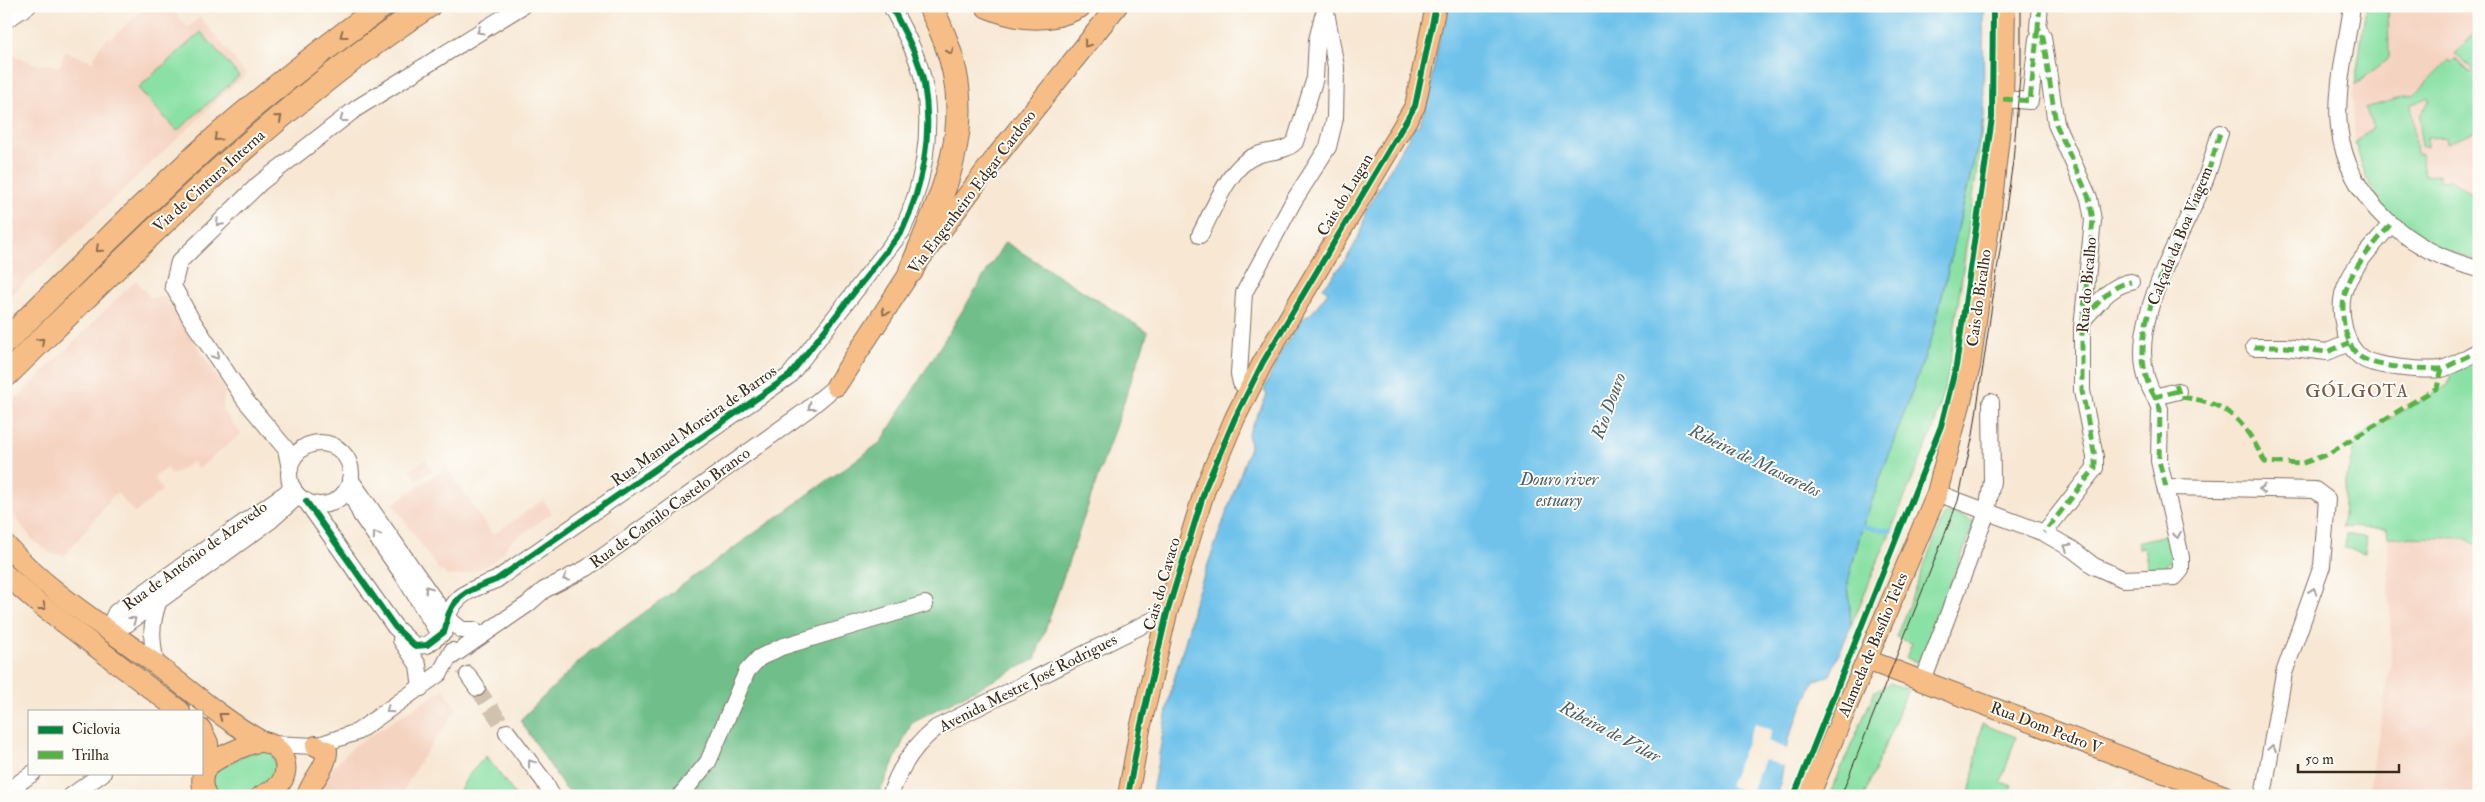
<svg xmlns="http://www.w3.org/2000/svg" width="2485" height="802" font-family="'IM FELL Double Pica',serif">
<rect width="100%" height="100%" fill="#fdfcf7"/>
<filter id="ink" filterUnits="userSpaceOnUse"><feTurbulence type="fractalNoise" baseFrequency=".02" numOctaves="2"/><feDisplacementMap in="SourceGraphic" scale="10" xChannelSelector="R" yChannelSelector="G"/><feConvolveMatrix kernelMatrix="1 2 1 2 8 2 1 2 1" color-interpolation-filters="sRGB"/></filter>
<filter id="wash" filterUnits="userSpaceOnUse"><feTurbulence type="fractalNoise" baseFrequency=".0096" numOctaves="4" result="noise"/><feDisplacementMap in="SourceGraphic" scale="20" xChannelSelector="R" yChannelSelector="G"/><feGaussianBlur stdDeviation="1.12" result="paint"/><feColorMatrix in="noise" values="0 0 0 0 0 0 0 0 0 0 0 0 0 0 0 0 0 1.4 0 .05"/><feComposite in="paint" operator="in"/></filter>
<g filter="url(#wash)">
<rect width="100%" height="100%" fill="#f7e7d3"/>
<!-- built -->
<g fill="#f5d3c1">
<polygon points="147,6 168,6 188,28 200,17 246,74 6,300 6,53 39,65 49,64 59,67 65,51 93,62 98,48 109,37 111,39"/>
<polygon points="2366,6 2479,6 2479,202 2423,229 2411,104 2371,123 2373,127 2355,143 2353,95"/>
<polygon points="136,280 149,297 165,297 225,389 222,410 241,434 198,469 193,462 172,475 167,468 154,477 162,490 135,513 116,492 65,555 52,554 34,541 11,513 6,503 6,409"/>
<polygon points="425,459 432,470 417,480 410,470"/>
<polygon points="446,467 493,535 543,500 552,513 509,543 503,553 485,567 463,575 447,576 443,571 440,572 393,504"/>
<polygon points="2388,537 2465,537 2479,547 2479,796 2368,796 2391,662"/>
<polygon points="444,689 457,709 418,764 401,796 318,796 323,782 333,767 354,746"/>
</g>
<!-- green -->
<g fill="#8ae1a5" stroke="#628662">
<polygon points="2366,6 2388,6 2389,58 2355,85"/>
<path d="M2479 27V131L2447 143 2446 137 2427 138V147H2421L2420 115 2430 101 2429 97 2411 104 2416 154H2421L2424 176 2439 175 2440 181 2451 180 2474 197 2479 195V261C2447 255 2396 228 2378 200 2367 182 2361 163 2355 143L2373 127 2365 108 2415 94 2449 60 2452 62 2455 59 2471 73 2473 70 2455 54Z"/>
<polygon points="201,32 239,76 177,131 138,88"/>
<polygon points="1984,119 1948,375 1933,430 1851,626 1848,581 1862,527 1933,334"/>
<polygon points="2479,355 2479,547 2465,538 2388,537 2387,529 2342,527 2346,481 2356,438 2448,385 2452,370"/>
<polygon points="1951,512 1975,522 1919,663 1906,658 1912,643 1896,637 1944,515"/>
<polygon points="2346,534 2367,538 2365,552 2344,548"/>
<polygon points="2166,535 2172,558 2165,567 2148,568 2144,547 2138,548 2136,542"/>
<polygon points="1890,683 1908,689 1864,796 1829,796 1875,691"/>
<polygon points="1982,724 2016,737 2001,782 2012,786 2008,796 1969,796"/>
<polygon points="256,749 272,754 278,770 269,784 241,796 218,794 212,784 213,772"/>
<polygon points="486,756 516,796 457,796 468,776"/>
</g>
<!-- forest -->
<polygon fill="#6fbf8a" stroke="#557454" points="1005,242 1148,332 1035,659 912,722 878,796 578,796 565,788 520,720 588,653 881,442"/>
<!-- water -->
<path fill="#6fc2eb" stroke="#557684" d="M1446 6H1983L1984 117 1933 334 1862 528 1848 581 1851 626 1830 675 1814 681 1788 739 1778 796H1151C1159 761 1163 726 1171 691 1178 662 1189 635 1193 606L1250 447 1248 434 1267 395 1264 390 1281 351 1300 320 1311 314 1328 292 1323 288C1342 265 1362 242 1365 212L1415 126 1419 125 1426 105Z"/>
<!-- pier -->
<polygon fill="#f7e7d3" points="1755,723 1772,730 1768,741 1789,750 1786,768 1764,759 1750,794 1745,792 1743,796 1741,790 1729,786"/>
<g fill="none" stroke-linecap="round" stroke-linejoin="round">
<!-- stream -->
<polyline stroke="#6fc2eb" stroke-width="4" points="1858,526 1891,531"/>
</g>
</g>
<g filter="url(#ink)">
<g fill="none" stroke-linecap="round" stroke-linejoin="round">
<!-- minor-tunnel -->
<g stroke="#d1c1af" stroke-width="16" stroke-dasharray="16 8" stroke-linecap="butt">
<polyline points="436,629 468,675"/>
<polyline points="477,688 507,732"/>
</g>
<!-- minor casing -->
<g stroke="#7d6c5d" stroke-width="18">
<g id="minor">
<polyline points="2040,6 2038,27 2043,37 2056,124 2089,198 2093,220 2082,328 2082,391 2095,457 2095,468 2044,533"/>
<path d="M2352 6C2347 44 2335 90 2339 127 2348 202 2410 252 2479 269"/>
<polyline points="6,20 28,6"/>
<polyline points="2003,99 2030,101 2037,39"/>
<path d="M2390 225C2374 245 2350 268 2343 294 2339 313 2344 346 2362 358 2375 367 2424 371 2441 369 2453 367 2468 356 2479 351"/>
<path d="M1200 235C1213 211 1229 166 1255 156 1268 150 1284 153 1295 142L1315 78 1317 40 1323 16"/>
<path d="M2083 320C2097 305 2110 285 2131 282"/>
<polyline points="2254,347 2285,347 2327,352 2349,343"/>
<polyline points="1249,389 1241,383 1239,374 1244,293 1293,202 1328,147 1335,118 1336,67 1325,6"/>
<path d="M2155 397C2116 336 2182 239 2205 180 2211 165 2215 148 2220 133"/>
<circle cx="320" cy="474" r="31"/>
<polyline points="290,469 286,449 245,400 191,319 173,286 179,262 260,183 357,108 522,6"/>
<polyline points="350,479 447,618 462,630 474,630"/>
<polyline points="2166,487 2315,490 2327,499 2322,566 2284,673 2263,796"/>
<polyline points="293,488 116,612 107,631 127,624 270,521 298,496"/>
<polyline points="350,491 361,515 403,575 436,629"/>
<polyline points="1937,493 2044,533 2072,549 2094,566 2123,579 2175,577 2181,570 2181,557 2159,461 2160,409 2155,397 2178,391"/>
<path d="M306 501 395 627 415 646 427 645 444 632C447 626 446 619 449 613 457 593 477 587 496 580L789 376 902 231C923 186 933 134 924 84 919 57 904 31 891 6"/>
<polyline points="401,640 418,665 421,688"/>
<polyline points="448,659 528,604 544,590 587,568 807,410 836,386"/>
<path d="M156 665C151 638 150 626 159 600"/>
<polyline points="468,675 477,688"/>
<polyline points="1923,681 1987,512 1992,481 1991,402"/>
<polyline points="507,732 544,781 552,796"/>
<polyline points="271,744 316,746 357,732 440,673 452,651"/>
<polyline points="6,792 33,773"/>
<polyline points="71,796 103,773"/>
<polyline points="680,796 708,762 747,671 759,658 781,647 925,604"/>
<path d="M890 796C899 768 913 746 936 728L1167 613"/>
</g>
</g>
<!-- major casing -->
<g stroke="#7d6c5d" stroke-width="22">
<g id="major">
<polyline points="836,386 911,271 996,157 1117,6"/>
<path d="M6 545C50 594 106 627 158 666 192 692 225 721 263 742"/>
<polyline points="6,575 38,603 180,711"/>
<polyline points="1867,660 2225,796"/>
<polyline points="201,729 208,743 209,764"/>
<path d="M206 796C193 767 216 759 238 749 246 746 254 741 263 742 283 745 292 768 280 784 275 790 268 793 261 796"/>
<path d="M307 796C312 779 327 768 327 751L316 746"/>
<polyline points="1128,796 1140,729 1167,613 1206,486 1235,418 1263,362 1415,106 1436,6"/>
<polyline points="1809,796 1937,493 1970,366 1991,210 2003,99 2005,6"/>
</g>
</g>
<!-- highway casing -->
<g stroke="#7d6c5d" stroke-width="26">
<g id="highway">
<path d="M988 6C1019 19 1049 22 1079 6"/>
<path d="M911 271C952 171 984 110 930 6"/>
<path d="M6 341C75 272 144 203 216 138 269 91 325 48 382 6"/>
<path d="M6 375C140 244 271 109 428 6"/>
</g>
</g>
<!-- minor -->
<use href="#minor" stroke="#fff" stroke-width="16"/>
<!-- major -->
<use href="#major" stroke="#f6be86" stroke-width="20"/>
<!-- highway -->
<use href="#highway" stroke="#f6be86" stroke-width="24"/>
<!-- tram -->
<polyline stroke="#3b2a1e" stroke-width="1" points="1841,796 1958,501 1973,435 2013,161 2021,64 2021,6"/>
<!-- quiet -->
<g stroke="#57b245" stroke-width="5" stroke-dasharray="10 5" stroke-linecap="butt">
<polyline points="2040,6 2038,27 2043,37 2056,124 2089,198 2093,220 2082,328 2082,391 2095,457 2095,468 2044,533"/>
<polyline points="2003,99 2030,101 2038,27"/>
<path d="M2390 225C2363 258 2333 286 2346 333 2349 342 2353 353 2362 358 2381 369 2420 368 2442 369"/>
<path d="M2083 320C2097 305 2110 285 2131 282"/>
<polyline points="2254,347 2285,347 2327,352 2349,343"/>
<path d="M2176 384 2180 397C2229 402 2243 420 2265 462L2300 464 2326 455 2430 392 2437 388 2442 369 2479 351"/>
<path d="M2155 397C2116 336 2182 239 2205 180 2211 165 2215 148 2220 133"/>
<polyline points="2166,487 2159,461 2160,409 2155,397 2178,391"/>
</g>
<!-- cycleway casing -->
<g stroke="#fdfcf7" stroke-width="9">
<g id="cycleway">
<path d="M306 501 395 627 415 646 427 645 444 632C447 626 446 619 449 613 457 593 477 587 496 580L789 376 902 231C923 186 933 134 924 84 919 57 904 31 891 6"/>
<polyline points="1128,796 1140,729 1167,613 1206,486 1235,418 1263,362 1415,106 1436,6"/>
<polyline points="1794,796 1941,426 1956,366 1992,118 1993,6"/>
</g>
</g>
<!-- cycleway -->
<use href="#cycleway" stroke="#00873e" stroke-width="6"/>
</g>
<!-- one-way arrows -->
<defs><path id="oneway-chevron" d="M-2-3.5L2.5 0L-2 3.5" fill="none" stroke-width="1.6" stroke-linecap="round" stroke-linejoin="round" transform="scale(1.25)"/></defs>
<g stroke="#a79f9a">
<use href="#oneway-chevron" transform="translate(480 31) rotate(149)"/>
<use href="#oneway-chevron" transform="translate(343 119) rotate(143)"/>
<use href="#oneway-chevron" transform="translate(219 223) rotate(135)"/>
<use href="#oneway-chevron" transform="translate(216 356) rotate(57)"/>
<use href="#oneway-chevron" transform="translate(811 407) rotate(143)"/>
<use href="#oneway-chevron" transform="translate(2262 489) rotate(-179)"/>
<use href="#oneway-chevron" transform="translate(376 535) rotate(-124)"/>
<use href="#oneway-chevron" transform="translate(2177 535) rotate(79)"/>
<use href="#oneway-chevron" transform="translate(2067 547) rotate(-149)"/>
<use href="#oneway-chevron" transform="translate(566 578) rotate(153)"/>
<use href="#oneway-chevron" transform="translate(428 589) rotate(-125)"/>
<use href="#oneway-chevron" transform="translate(2313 591) rotate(-71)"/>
<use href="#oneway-chevron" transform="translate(133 620) rotate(-36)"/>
<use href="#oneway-chevron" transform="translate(389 710) rotate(145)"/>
<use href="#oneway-chevron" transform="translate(2272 748) rotate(-80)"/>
<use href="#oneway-chevron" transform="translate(531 763) rotate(-127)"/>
</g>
<g stroke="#8f6d4d">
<use href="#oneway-chevron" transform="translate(343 35) rotate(144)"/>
<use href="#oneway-chevron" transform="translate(1087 44) rotate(129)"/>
<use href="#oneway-chevron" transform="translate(950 51) rotate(71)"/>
<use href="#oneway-chevron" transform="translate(279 118) rotate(-40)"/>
<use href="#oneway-chevron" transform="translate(217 138) rotate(138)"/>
<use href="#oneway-chevron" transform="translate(99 249) rotate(136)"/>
<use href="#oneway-chevron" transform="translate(885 312) rotate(123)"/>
<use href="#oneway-chevron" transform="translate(41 341) rotate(-44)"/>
<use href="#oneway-chevron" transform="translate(43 607) rotate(37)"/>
<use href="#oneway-chevron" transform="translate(222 716) rotate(-142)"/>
</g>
</g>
<g text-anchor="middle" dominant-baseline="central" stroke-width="4" stroke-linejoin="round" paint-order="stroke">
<!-- street labels -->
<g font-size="16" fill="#3b2a1e" stroke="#fdfcf7">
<text transform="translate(209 181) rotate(-42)">Via de Cintura Interna</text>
<text transform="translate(972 192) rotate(-53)">Via Engenheiro Edgar Cardoso</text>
<text transform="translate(1345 195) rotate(-59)">Cais do Lugan</text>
<text transform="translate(2180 236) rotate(-68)">Calçada da Boa Viagem</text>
<text transform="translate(2087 285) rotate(-85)">Rua do Bicalho</text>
<text transform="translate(1979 298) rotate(-82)">Cais do Bicalho</text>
<text transform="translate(694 426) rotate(-35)">Rua Manuel Moreira de Barros</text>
<text transform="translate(670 508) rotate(-36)">Rua de Camilo Castelo Branco</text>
<text transform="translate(195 556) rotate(-36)">Rua de António de Azevedo</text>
<text transform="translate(1162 584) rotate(-74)">Cais do Cavaco</text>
<text transform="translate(1873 645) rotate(-67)">Alameda de Basílio Teles</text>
<text transform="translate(1028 683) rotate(-27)">Avenida Mestre José Rodrigues</text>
<text transform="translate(2046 728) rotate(21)">Rua Dom Pedro V</text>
</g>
<!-- neighbourhood labels -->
<g font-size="18" letter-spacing="1" fill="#785a4d" stroke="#fdfcf7">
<text x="2357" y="391">GÓLGOTA</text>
</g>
<!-- water labels -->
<g font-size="18" font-style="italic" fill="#4d5f66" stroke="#fdfcf7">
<text transform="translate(1609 406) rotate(-70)">Rio Douro</text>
<text transform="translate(1755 461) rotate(26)">Ribeira de Massarelos</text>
<text x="1559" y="479">Douro river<tspan x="1559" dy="21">estuary</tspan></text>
<text transform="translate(1610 732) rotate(28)">Ribeira de Vilar</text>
</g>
</g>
<!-- margin -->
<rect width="2485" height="802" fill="none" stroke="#fdfcf7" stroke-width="25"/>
<!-- legend -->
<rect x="28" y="710" width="175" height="65" fill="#fdfcf7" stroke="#afa8a0"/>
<rect x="38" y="726" width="25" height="8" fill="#00873e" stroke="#afa8a0"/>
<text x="72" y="734" font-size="15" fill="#3b2a1e">Ciclovia</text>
<rect x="38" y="751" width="25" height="8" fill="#57b245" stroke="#afa8a0"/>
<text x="72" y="760" font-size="15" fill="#3b2a1e">Trilha</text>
<!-- scale -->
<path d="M2298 764v8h101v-8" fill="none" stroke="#3b2a1e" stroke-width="2.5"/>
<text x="2305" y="764" font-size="15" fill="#3b2a1e" stroke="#fdfcf7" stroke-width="4" paint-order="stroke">50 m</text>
</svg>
